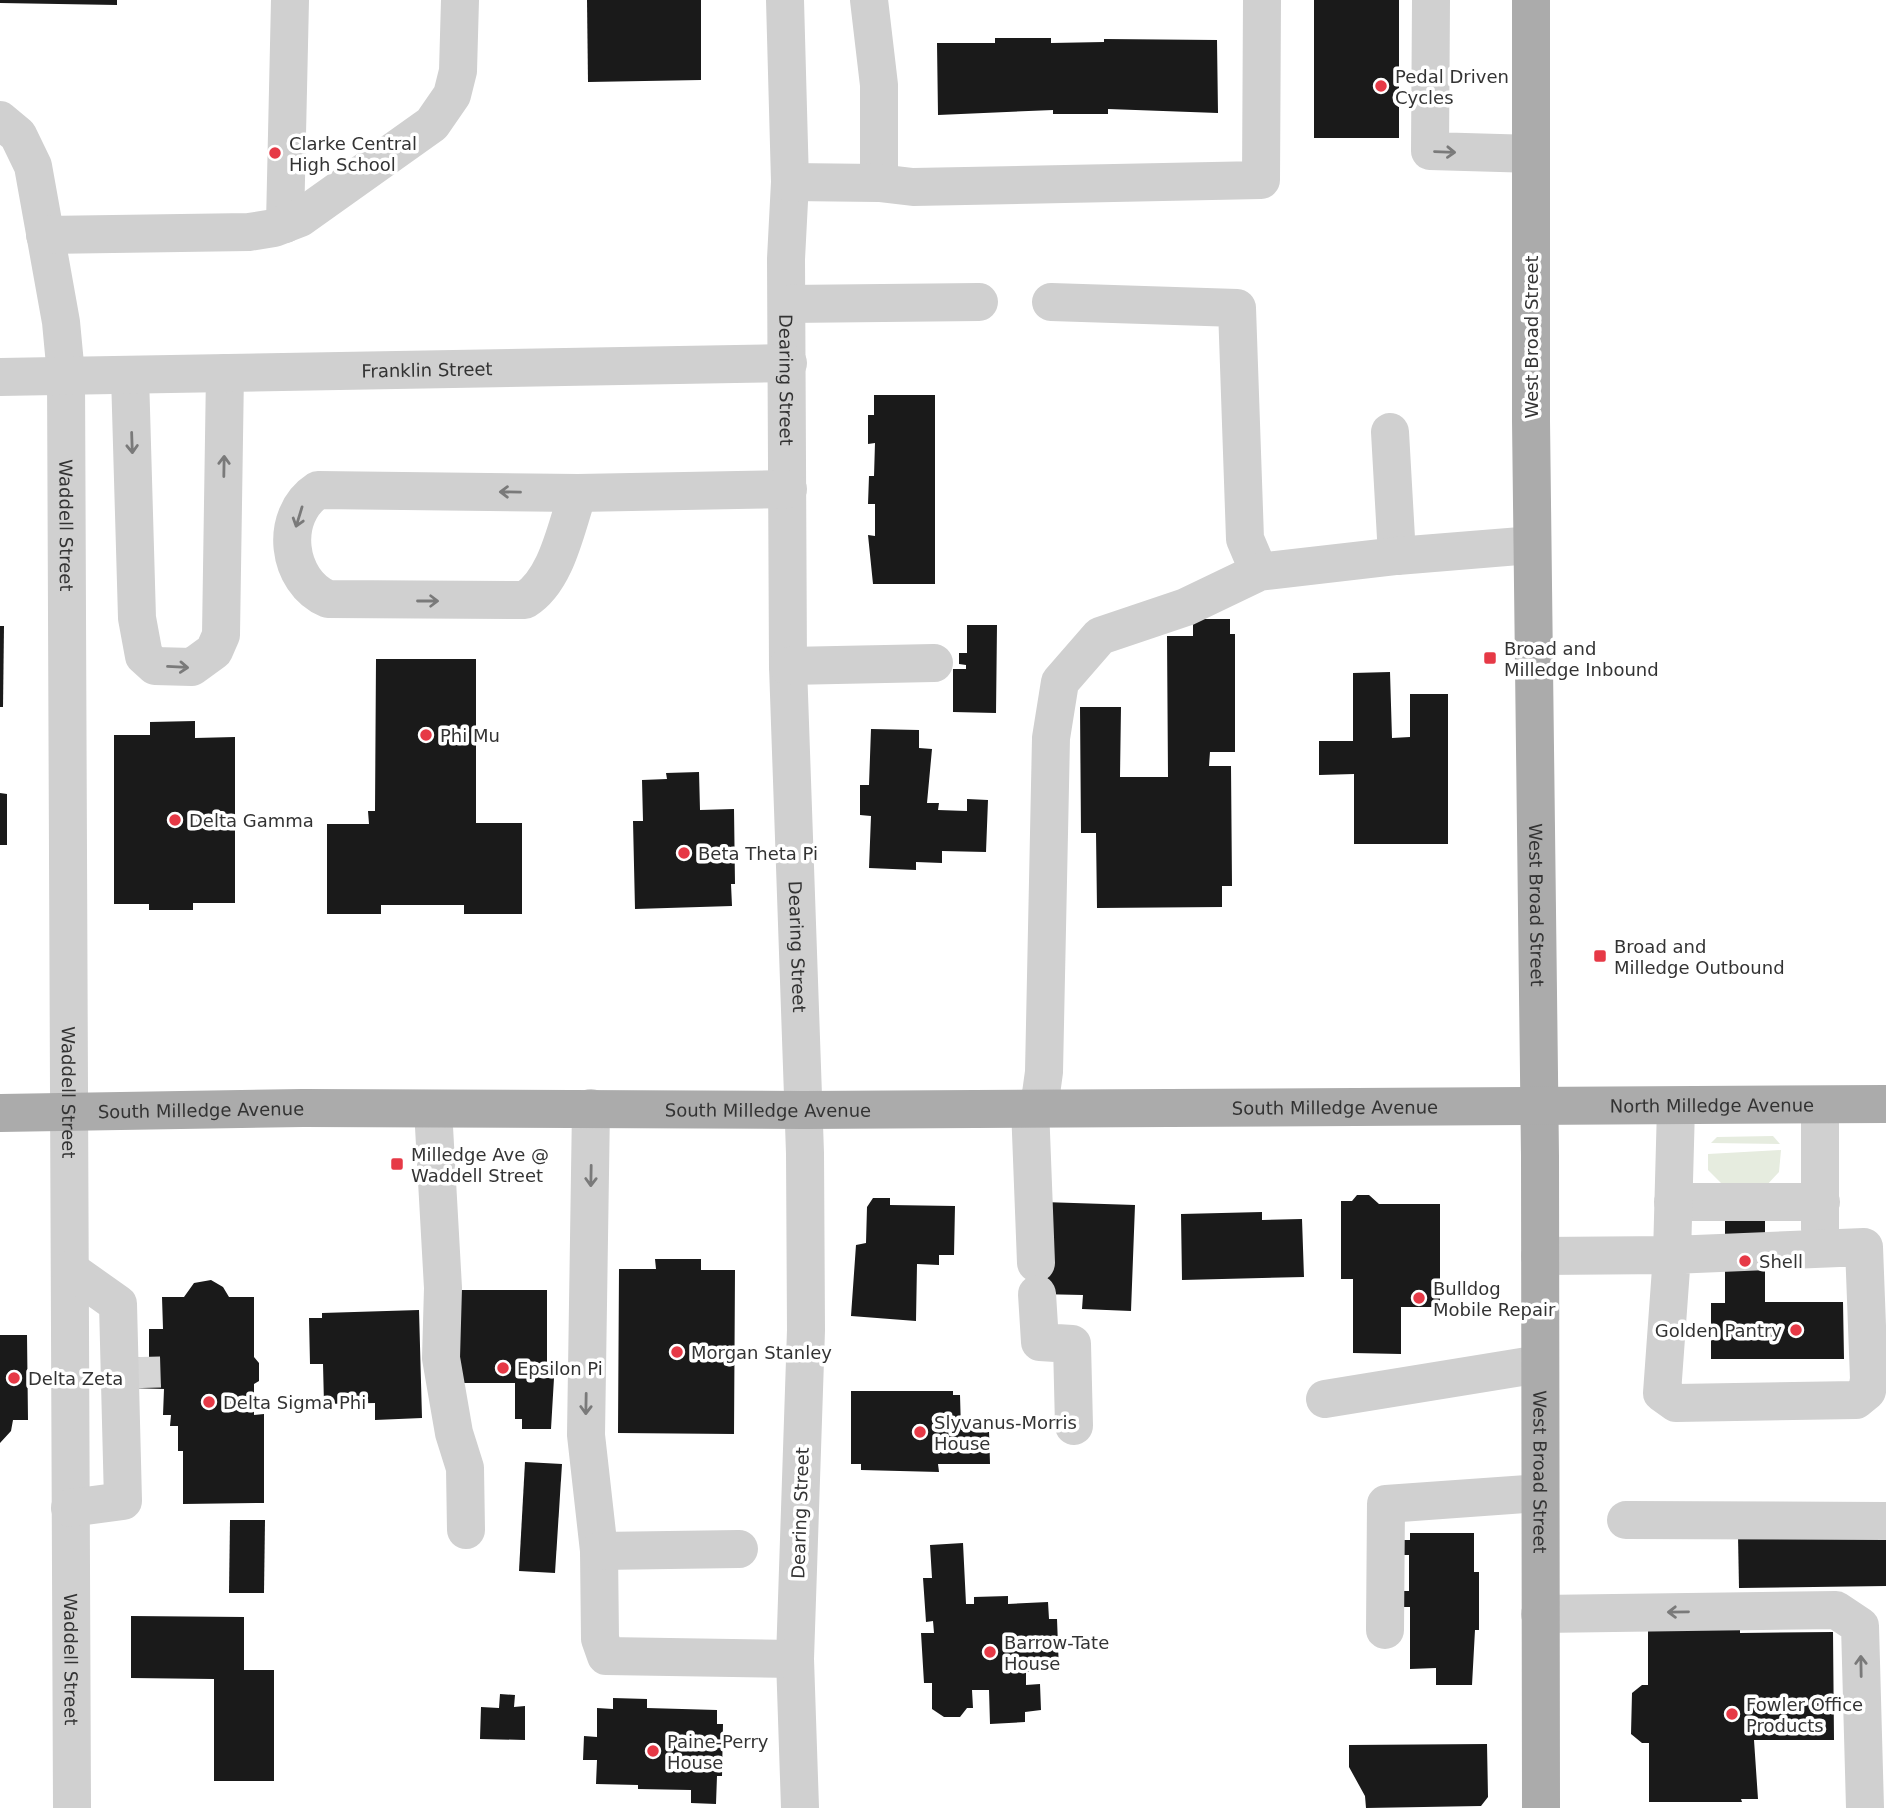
<svg xmlns="http://www.w3.org/2000/svg" width="1886" height="1808" font-family="'DejaVu Sans',sans-serif">
<rect width="100%" height="100%" fill="#fff"/>
<!-- green -->
<g fill="#e6ecdf">
<polygon points="1773,1136 1780,1144 1711,1143 1717,1137"/>
<polygon points="1781,1150 1779,1172 1764,1188 1725,1187 1708,1170 1708,1154"/>
</g>
<!-- building -->
<g fill="#1a1a1a">
<polygon points="0,0 117,0 117,5 0,3"/>
<polygon points="587,0 701,0 701,80 588,82"/>
<rect x="1314" y="0" width="85" height="138"/>
<polygon points="995,38 1051,38 1051,43 1104,42 1104,39 1217,40 1218,113 1108,109 1108,114 1053,114 1053,110 938,115 937,43 995,43"/>
<polygon points="874,395 935,395 935,584 873,584 868,535 875,536 875,504 868,504 869,476 874,476 875,443 868,444 868,415 874,415"/>
<polygon points="1193,619 1230,619 1230,634 1235,634 1235,752 1210,752 1209,766 1231,766 1232,886 1222,886 1222,907 1097,908 1096,833 1081,833 1080,707 1121,707 1120,777 1168,777 1167,636 1193,636"/>
<polygon points="967,625 997,625 996,713 953,712 953,669 966,669 966,665 959,664 959,653 967,653"/>
<polygon points="0,626 4,626 3,707 0,707"/>
<polygon points="376,659 476,659 476,823 522,823 522,914 464,914 464,905 381,905 381,914 327,914 327,824 369,824 368,811 375,811"/>
<polygon points="1390,672 1392,738 1410,737 1410,694 1448,694 1448,844 1354,844 1354,774 1319,775 1319,741 1353,741 1353,673"/>
<polygon points="195,721 195,738 235,737 235,903 193,903 193,910 149,910 149,904 114,904 114,735 150,735 150,722"/>
<polygon points="871,729 919,730 919,748 932,749 927,803 939,803 938,810 967,811 967,799 988,800 986,852 942,851 942,863 916,862 916,870 869,868 871,816 860,815 860,785 869,785"/>
<polygon points="699,772 700,810 734,809 735,884 731,884 732,906 635,909 633,821 643,821 642,780 667,779 666,773"/>
<polygon points="0,793 7,794 7,845 0,845"/>
<polygon points="1357,1195 1369,1195 1379,1204 1440,1204 1440,1307 1401,1307 1401,1354 1353,1353 1353,1279 1341,1279 1341,1201 1352,1201"/>
<polygon points="873,1198 890,1198 890,1205 955,1206 954,1255 939,1255 939,1265 917,1264 916,1321 851,1316 856,1245 866,1243 867,1207"/>
<polygon points="1043,1202 1135,1205 1131,1311 1082,1309 1083,1295 1037,1294"/>
<polygon points="1262,1212 1262,1220 1302,1219 1304,1277 1182,1280 1181,1214"/>
<polygon points="1725,1219 1765,1219 1765,1302 1843,1302 1844,1359 1711,1359 1711,1303 1725,1303"/>
<polygon points="655,1259 701,1259 701,1270 735,1270 734,1434 618,1433 619,1269 656,1269"/>
<polygon points="211,1280 223,1287 229,1297 254,1297 254,1357 259,1363 259,1381 254,1384 254,1415 264,1414 264,1503 183,1504 183,1451 178,1451 178,1426 170,1426 171,1415 163,1415 164,1389 128,1388 128,1358 149,1357 149,1329 163,1329 162,1297 184,1297 194,1283"/>
<polygon points="460,1290 547,1290 547,1378 554,1378 551,1429 522,1429 522,1419 515,1419 515,1383 458,1383"/>
<polygon points="419,1310 422,1418 375,1420 375,1403 324,1404 323,1364 310,1364 309,1318 322,1318 322,1313"/>
<polygon points="0,1335 27,1335 28,1420 13,1420 11,1431 0,1443"/>
<polygon points="851,1391 953,1391 953,1395 960,1395 961,1430 989,1430 990,1464 938,1464 939,1472 861,1470 861,1464 851,1464"/>
<polygon points="525,1462 562,1464 555,1573 519,1571"/>
<polygon points="230,1520 265,1520 264,1593 229,1593"/>
<polygon points="1886,1532 1886,1586 1739,1588 1738,1535"/>
<polygon points="1410,1533 1474,1533 1474,1572 1479,1572 1479,1630 1475,1630 1472,1685 1436,1685 1436,1668 1410,1669 1410,1607 1404,1607 1404,1591 1409,1591 1409,1555 1403,1555 1403,1540 1410,1540"/>
<polygon points="963,1543 966,1604 974,1604 974,1597 1008,1596 1008,1604 1048,1602 1049,1619 1057,1619 1059,1671 1026,1672 1026,1685 1040,1684 1041,1710 1025,1712 1025,1722 990,1724 989,1690 972,1690 973,1708 967,1708 960,1717 944,1717 932,1709 932,1683 924,1683 921,1633 934,1633 933,1621 926,1622 923,1578 932,1578 930,1545"/>
<polygon points="131,1616 244,1617 244,1670 274,1670 274,1781 214,1781 214,1679 131,1678"/>
<polygon points="1648,1627 1740,1627 1740,1633 1833,1632 1834,1740 1754,1740 1758,1799 1741,1799 1742,1802 1649,1802 1649,1743 1642,1743 1631,1734 1632,1693 1642,1685 1648,1685"/>
<polygon points="500,1694 515,1695 514,1707 525,1706 525,1740 480,1739 481,1707 499,1708"/>
<polygon points="613,1698 647,1699 647,1708 717,1710 717,1724 723,1724 722,1776 717,1776 716,1804 691,1803 691,1790 638,1789 638,1785 596,1784 597,1760 583,1760 584,1736 597,1737 597,1708 613,1709"/>
<polygon points="1487,1744 1488,1797 1481,1806 1366,1808 1365,1796 1349,1767 1349,1745"/>
</g>
<g fill="none" stroke-linecap="round" stroke-linejoin="round">
<!-- minor-tunnel -->
<polyline stroke="#d6d6d6" stroke-width="38" stroke-dasharray="38 19" stroke-linecap="butt" points="141,1357 142,1388"/>
<!-- minor -->
<g stroke="#d0d0d0" stroke-width="38">
<path id="s1" d="M785 0 790 182 786 259 788 666 805 1153 806 1330 795 1659 800 1808"/>
<polyline points="869,0 879,85 879,183"/>
<polyline points="1431,0 1430,151 1531,154"/>
<path id="s2" d="M0 120 18 135 33 166 61 322 66 375 72 1808"/>
<polyline points="790,182 879,183 913,187 1261,180 1262,0"/>
<polyline points="285,224 290,0"/>
<polyline points="45,235 249,232 274,228 300,218 432,124 452,95 458,71 460,0"/>
<polyline points="1051,302 1237,308 1245,539 1259,572"/>
<polyline points="787,304 979,302"/>
<polyline points="130,375 137,618 144,656 155,666 192,667 214,651 221,635 225,373"/>
<path id="s3" d="M0 377 788 363"/>
<polyline points="1390,432 1397,556"/>
<path d="M578 493C566 527 557 580 525 600L328 599C287 582 278 516 318 490L578 493 788 489"/>
<polyline points="788,666 934,663"/>
<polyline points="1030,1107 1036,1263"/>
<polyline points="591,1108 586,1435 599,1551 600,1639 606,1656 795,1659"/>
<polyline points="1039,1108 1044,1072 1051,738 1060,682 1100,636 1186,607 1259,572 1397,556 1532,545"/>
<polyline points="433,1109 443,1288 441,1358 454,1433 465,1468 466,1530"/>
<polyline points="1673,1202 1821,1202"/>
<polyline points="1820,1229 1820,1105"/>
<polyline points="1540,1256 1672,1255 1864,1247 1869,1379 1867,1391 1856,1400 1676,1403 1662,1393 1672,1255 1676,1107"/>
<polyline points="70,1270 118,1304 123,1501 70,1508"/>
<polyline points="1037,1294 1040,1342 1072,1344 1074,1426"/>
<polyline points="1325,1399 1540,1364"/>
<polyline points="1626,1520 1886,1521"/>
<polyline points="599,1551 739,1549"/>
<polyline points="1540,1614 1836,1610 1860,1626 1865,1808"/>
<polyline points="1385,1630 1386,1504 1540,1493"/>
</g>
<!-- major -->
<g stroke="#ababab" stroke-width="38">
<path id="s4" d="M1531 0V421L1540 1156 1541 1808"/>
<path id="s5" d="M0 1113 303 1108 804 1110 1886 1104"/>
</g>
</g>
<!-- one-way arrows -->
<defs><path id="oneway-shaft" d="M-6 0H5M1.5-3L5.5 0L1.5 3" fill="none" stroke-width="1.6" stroke-linecap="round" stroke-linejoin="round" transform="scale(1.75)"/></defs>
<g stroke="#7a7a7a">
<use href="#oneway-shaft" transform="translate(1445 152) rotate(2)"/>
<use href="#oneway-shaft" transform="translate(132 443) rotate(88)"/>
<use href="#oneway-shaft" transform="translate(224 466) rotate(-89)"/>
<use href="#oneway-shaft" transform="translate(510 492) rotate(-179)"/>
<use href="#oneway-shaft" transform="translate(299 517) rotate(107)"/>
<use href="#oneway-shaft" transform="translate(428 601)"/>
<use href="#oneway-shaft" transform="translate(178 667) rotate(3)"/>
<use href="#oneway-shaft" transform="translate(591 1176) rotate(91)"/>
<use href="#oneway-shaft" transform="translate(586 1404) rotate(91)"/>
<use href="#oneway-shaft" transform="translate(1678 1612) rotate(179)"/>
<use href="#oneway-shaft" transform="translate(1861 1666) rotate(-91)"/>
</g>
<!-- markers -->
<g fill="#e63946" stroke="#fff" stroke-width="2.5">
<circle cx="1381" cy="86" r="7"/>
<circle cx="275" cy="153" r="7"/>
<rect x="1483" y="651" width="14" height="14" rx="3.5"/>
<circle cx="426" cy="735" r="7"/>
<circle cx="175" cy="820" r="7"/>
<circle cx="684" cy="853" r="7"/>
<rect x="1593" y="949" width="14" height="14" rx="3.5"/>
<rect x="390" y="1157" width="14" height="14" rx="3.5"/>
<circle cx="1745" cy="1261" r="7"/>
<circle cx="1419" cy="1298" r="7"/>
<circle cx="1796" cy="1330" r="7"/>
<circle cx="677" cy="1352" r="7"/>
<circle cx="503" cy="1368" r="7"/>
<circle cx="14" cy="1378" r="7"/>
<circle cx="209" cy="1402" r="7"/>
<circle cx="920" cy="1432" r="7"/>
<circle cx="990" cy="1652" r="7"/>
<circle cx="1732" cy="1714" r="7"/>
<circle cx="653" cy="1751" r="7"/>
</g>
<g text-anchor="middle" dominant-baseline="central" stroke-width="7" stroke-linejoin="round" paint-order="stroke">
<!-- poi labels -->
<g font-size="18" fill="#333" stroke="#fff" text-anchor="start">
<text x="1395" y="76">Pedal Driven<tspan x="1395" dy="21">Cycles</tspan></text>
<text x="289" y="143">Clarke Central<tspan x="289" dy="21">High School</tspan></text>
<text x="1504" y="648">Broad and<tspan x="1504" dy="21">Milledge Inbound</tspan></text>
<text x="440" y="735">Phi Mu</text>
<text x="189" y="820">Delta Gamma</text>
<text x="698" y="853">Beta Theta Pi</text>
<text x="1614" y="946">Broad and<tspan x="1614" dy="21">Milledge Outbound</tspan></text>
<text x="411" y="1154">Milledge Ave @<tspan x="411" dy="21">Waddell Street</tspan></text>
<text x="1759" y="1261">Shell</text>
<text x="1433" y="1288">Bulldog<tspan x="1433" dy="21">Mobile Repair</tspan></text>
<text x="1782" y="1330" text-anchor="end">Golden Pantry</text>
<text x="691" y="1352">Morgan Stanley</text>
<text x="517" y="1368">Epsilon Pi</text>
<text x="28" y="1378">Delta Zeta</text>
<text x="223" y="1402">Delta Sigma Phi</text>
<text x="934" y="1422">Slyvanus-Morris<tspan x="934" dy="21">House</tspan></text>
<text x="1004" y="1642">Barrow-Tate<tspan x="1004" dy="21">House</tspan></text>
<text x="1746" y="1704">Fowler Office<tspan x="1746" dy="21">Products</tspan></text>
<text x="667" y="1741">Paine-Perry<tspan x="667" dy="21">House</tspan></text>
</g>
<!-- street labels -->
<g font-size="18" fill="#333" stroke="#fff">
<text transform="translate(1531 337) rotate(-90)">West Broad Street</text>
<text stroke="none"><textPath href="#s3" startOffset="427">Franklin Street</textPath></text>
<text stroke="none"><textPath href="#s1" startOffset="380">Dearing Street</textPath></text>
<text stroke="none"><textPath href="#s2" startOffset="420">Waddell Street</textPath></text>
<text stroke="none"><textPath href="#s4" startOffset="905">West Broad Street</textPath></text>
<text stroke="none"><textPath href="#s1" startOffset="947">Dearing Street</textPath></text>
<text stroke="none"><textPath href="#s2" startOffset="987">Waddell Street</textPath></text>
<text stroke="none"><textPath href="#s5" startOffset="1712">North Milledge Avenue</textPath></text>
<text stroke="none"><textPath href="#s5" startOffset="1335">South Milledge Avenue</textPath></text>
<text stroke="none"><textPath href="#s5" startOffset="768">South Milledge Avenue</textPath></text>
<text stroke="none"><textPath href="#s5" startOffset="201">South Milledge Avenue</textPath></text>
<text stroke="none"><textPath href="#s4" startOffset="1472">West Broad Street</textPath></text>
<text transform="translate(800 1513) rotate(-88)">Dearing Street</text>
<text stroke="none"><textPath href="#s2" startOffset="1554">Waddell Street</textPath></text>
</g>
</g>
</svg>
